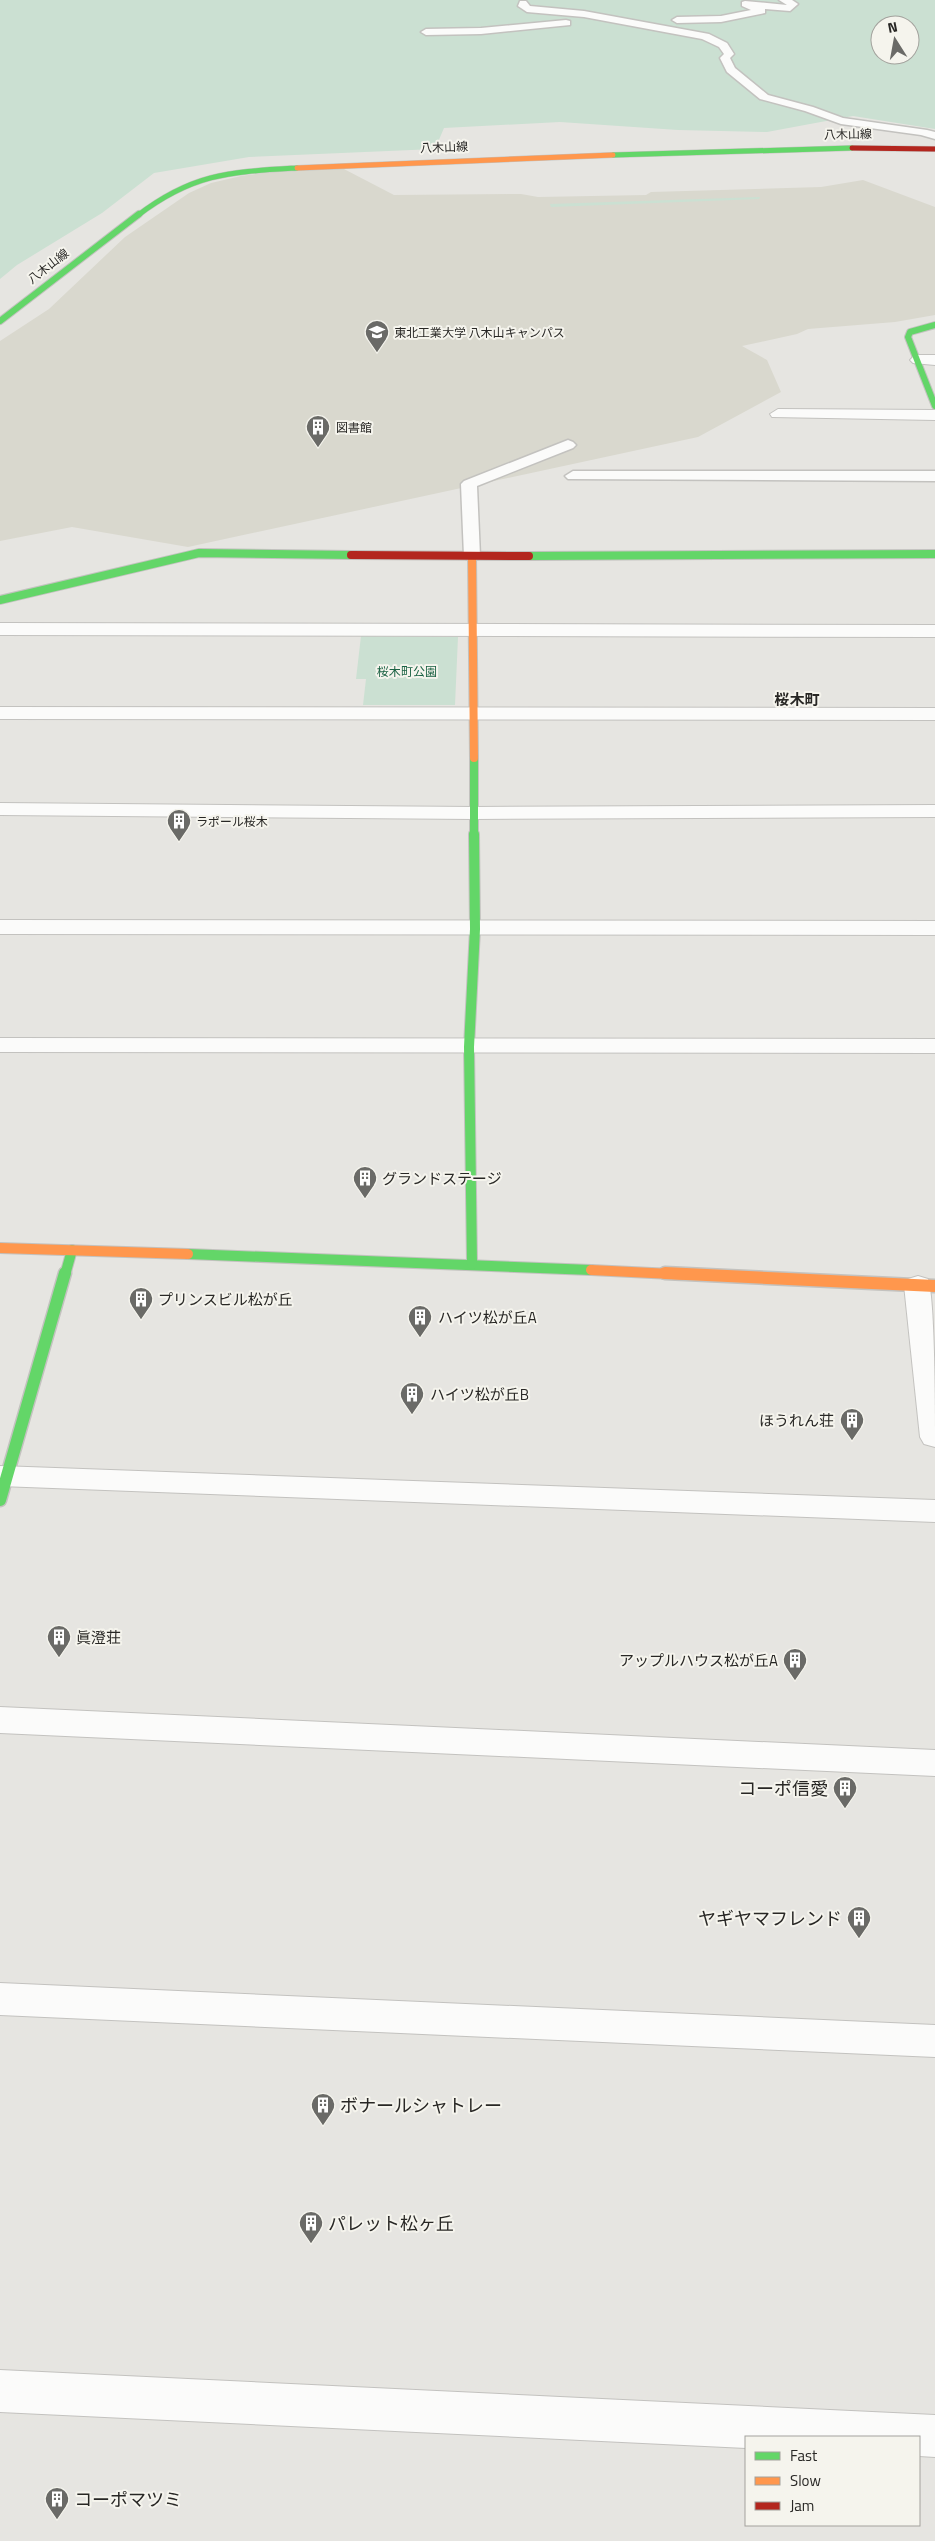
<svg xmlns="http://www.w3.org/2000/svg" width="935" height="2541" font-family="'Titillium Web','Noto Sans JP',sans-serif">
<rect width="100%" height="100%" fill="#e6e5e1"/>
<!-- built -->
<polygon fill="#d9d8ce" points="342,168 394,195 521,194 538,197 646,195 651,192 821,187 863,180 935,207 935,315 895,322 808,329 797,334 742,346 767,360 781,392 698,437 188,547 72,527 0,541 0,341 49,309 125,237 189,193 211,183 241,176 279,171"/>
<!-- green -->
<g fill="#cbe0d2" fill-rule="evenodd">
<path d="M0 0H935V129L853 116 767 132 678 130 560 122 444 128 435 149 249 157 154 173 102 213 17 265 0 279ZM880 25H910V55H880Z"/>
<polygon points="760,197 759,199 551,207 550,204"/>
<polygon points="361,636 458,637 455,705 363,705 366,679 356,679"/>
</g>
<g fill="none" stroke-linecap="round" stroke-linejoin="round">
<!-- lane casing -->
<g stroke="#c3c2bf" stroke-width="3">
<g id="lane">
<polygon points="779,0 792,0 798,4 790,11 765,9 765,13 721,22 677,23 672,20 677,17 721,16 751,10 742,6 742,2 745,1 787,5"/>
<polygon points="520,1 526,1 530,6 584,11 709,34 727,43 734,54 730,58 735,68 768,95 813,107 843,118 927,130 935,132 935,139 921,135 841,124 805,111 760,99 727,72 720,58 724,54 719,47 702,39 584,17 527,12 518,6"/>
<polygon points="566,20 570,21 570,25 481,34 426,35 421,32 426,29 481,28"/>
<polygon points="568,440 573,442 576,445 573,448 477,486 480,556 478,559 466,559 464,556 461,484 464,481"/>
<polygon points="573,471 935,471 935,481 568,479 565,476"/>
</g>
</g>
<!-- street casing -->
<g stroke="#c3c2bf" stroke-width="2">
<g id="street">
<polygon points="918,355 935,355 935,365 913,363 910,360 913,357"/>
<polygon points="778,409 935,410 935,420 772,417 770,414"/>
<polygon points="0,623 935,625 935,637 0,635"/>
<polygon points="0,707 935,708 935,720 0,719"/>
<polygon points="0,803 474,807 935,805 935,817 474,819 0,815"/>
<polygon points="0,920 935,921 935,935 0,934"/>
<polygon points="0,1038 935,1039 935,1053 0,1052"/>
<path d="M918 1276 928 1279C935 1299 935 1416 935 1447L924 1444 920 1437 904 1285 908 1279Z"/>
<polygon points="0,1466 935,1500 935,1522 0,1486"/>
<polygon points="0,1707 935,1750 935,1776 0,1733"/>
<polygon points="0,1983 935,2025 935,2057 0,2015"/>
<polygon points="0,2370 935,2415 935,2457 919,2456 919,2437 746,2437 746,2448 0,2412"/>
</g>
</g>
<!-- fast-far4 casing -->
<g stroke="#c3c2bf" stroke-width="6">
<g id="fast-far4">
<polyline points="613,155 852,148"/>
<path d="M137 216C193 173 230 172 297 168"/>
</g>
</g>
<!-- fast-far3 casing -->
<g stroke="#c3c2bf" stroke-width="8">
<g id="fast-far3">
<polyline points="0,321 139,214"/>
<polyline points="935,325 910,332 908,337 935,406"/>
</g>
</g>
<!-- fast-far2 casing -->
<g stroke="#c3c2bf" stroke-width="10">
<g id="fast-far2">
<polyline points="529,556 935,554"/>
<polyline points="0,600 199,553 351,555"/>
<polyline points="474,758 474,835"/>
</g>
</g>
<!-- fast-far1 casing -->
<g stroke="#c3c2bf" stroke-width="12">
<g id="fast-far1">
<polyline points="188,1254 591,1270"/>
<polyline points="472,1264 469,1047 475,929 474,834"/>
<polyline points="65,1275 72,1250"/>
</g>
</g>
<!-- fast casing -->
<g stroke="#c3c2bf" stroke-width="15">
<polyline id="fast" points="0,1500 65,1273"/>
</g>
<!-- slow-far3 casing -->
<g stroke="#c3c2bf" stroke-width="6">
<polyline id="slow-far3" points="297,168 613,155"/>
</g>
<!-- slow-far2 casing -->
<g stroke="#c3c2bf" stroke-width="10">
<polyline id="slow-far2" points="472,556 474,758"/>
</g>
<!-- slow-far1 casing -->
<g stroke="#c3c2bf" stroke-width="12">
<g id="slow-far1">
<polyline points="0,1248 188,1254"/>
<polyline points="591,1270 692,1275"/>
</g>
</g>
<!-- slow casing -->
<g stroke="#c3c2bf" stroke-width="15">
<polyline id="slow" points="665,1273 935,1286"/>
</g>
<!-- jam-far1 casing -->
<g stroke="#c3c2bf" stroke-width="6">
<polyline id="jam-far1" points="852,148 935,149"/>
</g>
<!-- jam casing -->
<g stroke="#c3c2bf" stroke-width="10">
<polyline id="jam" points="351,555 529,556"/>
</g>
<!-- lane -->
<use href="#lane" fill="#fbfbfa" fill-rule="evenodd"/>
<!-- street -->
<use href="#street" fill="#fbfbfa" fill-rule="evenodd"/>
<!-- fast-far4 -->
<use href="#fast-far4" stroke="#63d668" stroke-width="5"/>
<!-- fast-far3 -->
<use href="#fast-far3" stroke="#63d668" stroke-width="6"/>
<!-- fast-far2 -->
<use href="#fast-far2" stroke="#63d668" stroke-width="8"/>
<!-- fast-far1 -->
<use href="#fast-far1" stroke="#63d668" stroke-width="10"/>
<!-- fast -->
<use href="#fast" stroke="#63d668" stroke-width="12"/>
<!-- slow-far3 -->
<use href="#slow-far3" stroke="#ff974d" stroke-width="5"/>
<!-- slow-far2 -->
<use href="#slow-far2" stroke="#ff974d" stroke-width="8"/>
<!-- slow-far1 -->
<use href="#slow-far1" stroke="#ff974d" stroke-width="10"/>
<!-- slow -->
<use href="#slow" stroke="#ff974d" stroke-width="12"/>
<!-- jam-far1 -->
<use href="#jam-far1" stroke="#b3261e" stroke-width="5"/>
<!-- jam -->
<use href="#jam" stroke="#b3261e" stroke-width="8"/>
</g>
<!-- icons -->
<defs>
<g id="university-pin" transform="scale(1.25)"><path d="M0 17L-7.5 6A9.5 9.5 0 1 1 7.5 6Z" fill="#6a6a67" stroke="#f5f4ed"/><path d="M0-5L7-2L0 1L-7-2ZM-4 1L0 2.5L4 1V4Q0 6-4 4Z" fill="#fff"/></g>
<g id="building-pin" transform="scale(1.25)"><path d="M0 17L-7.5 6A9.5 9.5 0 1 1 7.5 6Z" fill="#6a6a67" stroke="#f5f4ed"/><path d="M-4-6H4V6H1V3H-1V6H-4ZM-2.5-4.3h1.7v1.8h-1.7ZM.8-4.3h1.7v1.8H.8ZM-2.5-1h1.7V.8h-1.7ZM.8-1h1.7V.8H.8Z" fill="#fff"/></g>
</defs>
<g fill-rule="evenodd">
<use href="#university-pin" x="377" y="332"/>
<use href="#building-pin" x="318" y="427"/>
<use href="#building-pin" x="179" y="821"/>
<use href="#building-pin" x="365" y="1178"/>
<use href="#building-pin" x="141" y="1299"/>
<use href="#building-pin" x="420" y="1317"/>
<use href="#building-pin" x="412" y="1394"/>
<use href="#building-pin" x="852" y="1420"/>
<use href="#building-pin" x="59" y="1637"/>
<use href="#building-pin" x="795" y="1660"/>
<use href="#building-pin" x="845" y="1788"/>
<use href="#building-pin" x="859" y="1918"/>
<use href="#building-pin" x="323" y="2105"/>
<use href="#building-pin" x="311" y="2223"/>
<use href="#building-pin" x="57" y="2499"/>
</g>
<g text-anchor="middle" dominant-baseline="central" stroke-width="4" stroke-linejoin="round" paint-order="stroke">
<!-- far-street labels -->
<g font-size="12" fill="#282725" stroke="#f5f4ed">
<text transform="translate(848 134) rotate(-1)">八木山線</text>
<text transform="translate(444 147) rotate(-2)">八木山線</text>
<text transform="translate(48 266) rotate(-38)">八木山線</text>
</g>
<!-- far-poi labels -->
<g font-size="12" fill="#282725" stroke="#f5f4ed" text-anchor="start">
<text x="394" y="332">東北工業大学 八木山キャンパス</text>
<text x="336" y="427">図書館</text>
<text x="196" y="821">ラポール桜木</text>
</g>
<!-- far-park labels -->
<g font-size="12" fill="#1a6243" stroke="#f5f4ed">
<text x="407" y="671">桜木町公園</text>
</g>
<!-- far-quarter labels -->
<g font-size="15" font-weight="bold" fill="#282725" stroke="#f5f4ed">
<text x="797" y="699">桜木町</text>
</g>
<!-- poi labels -->
<g font-size="15" fill="#282725" stroke="#f5f4ed" text-anchor="start">
<text x="382" y="1178">グランドステージ</text>
<text x="158" y="1299">プリンスビル松が丘</text>
<text x="438" y="1317">ハイツ松が丘A</text>
<text x="430" y="1394">ハイツ松が丘B</text>
<text x="834" y="1420" text-anchor="end">ほうれん荘</text>
<text x="76" y="1637">眞澄荘</text>
<text x="778" y="1660" text-anchor="end">アップルハウス松が丘A</text>
</g>
<!-- near-poi labels -->
<g font-size="18" fill="#282725" stroke="#f5f4ed" text-anchor="start">
<text x="828" y="1788" text-anchor="end">コーポ信愛</text>
<text x="842" y="1918" text-anchor="end">ヤギヤマフレンド</text>
<text x="340" y="2105">ボナールシャトレー</text>
<text x="328" y="2223">パレット松ヶ丘</text>
<text x="74" y="2499">コーポマツミ</text>
</g>
</g>
<!-- legend -->
<rect x="745" y="2436" width="175" height="90" fill="#f5f4ed" stroke="#a3a29d"/>
<rect x="755" y="2452" width="25" height="8" fill="#63d668" stroke="#a3a29d"/>
<text x="790" y="2461" font-size="15" fill="#282725">Fast</text>
<rect x="755" y="2477" width="25" height="8" fill="#ff974d" stroke="#a3a29d"/>
<text x="790" y="2486" font-size="15" fill="#282725">Slow</text>
<rect x="755" y="2502" width="25" height="8" fill="#b3261e" stroke="#a3a29d"/>
<text x="790" y="2511" font-size="15" fill="#282725">Jam</text>
<!-- north arrow -->
<g transform="translate(895 40) rotate(349)"><circle r="24" fill="#f5f4ed" stroke="#a3a29d"/>
<path d="M0-4L9 19L0 12L-9 19Z" fill="#6a6a67"/>
<text y="-8" font-size="14" font-weight="bold" text-anchor="middle" fill="#282725">N</text>
</g>
</svg>
